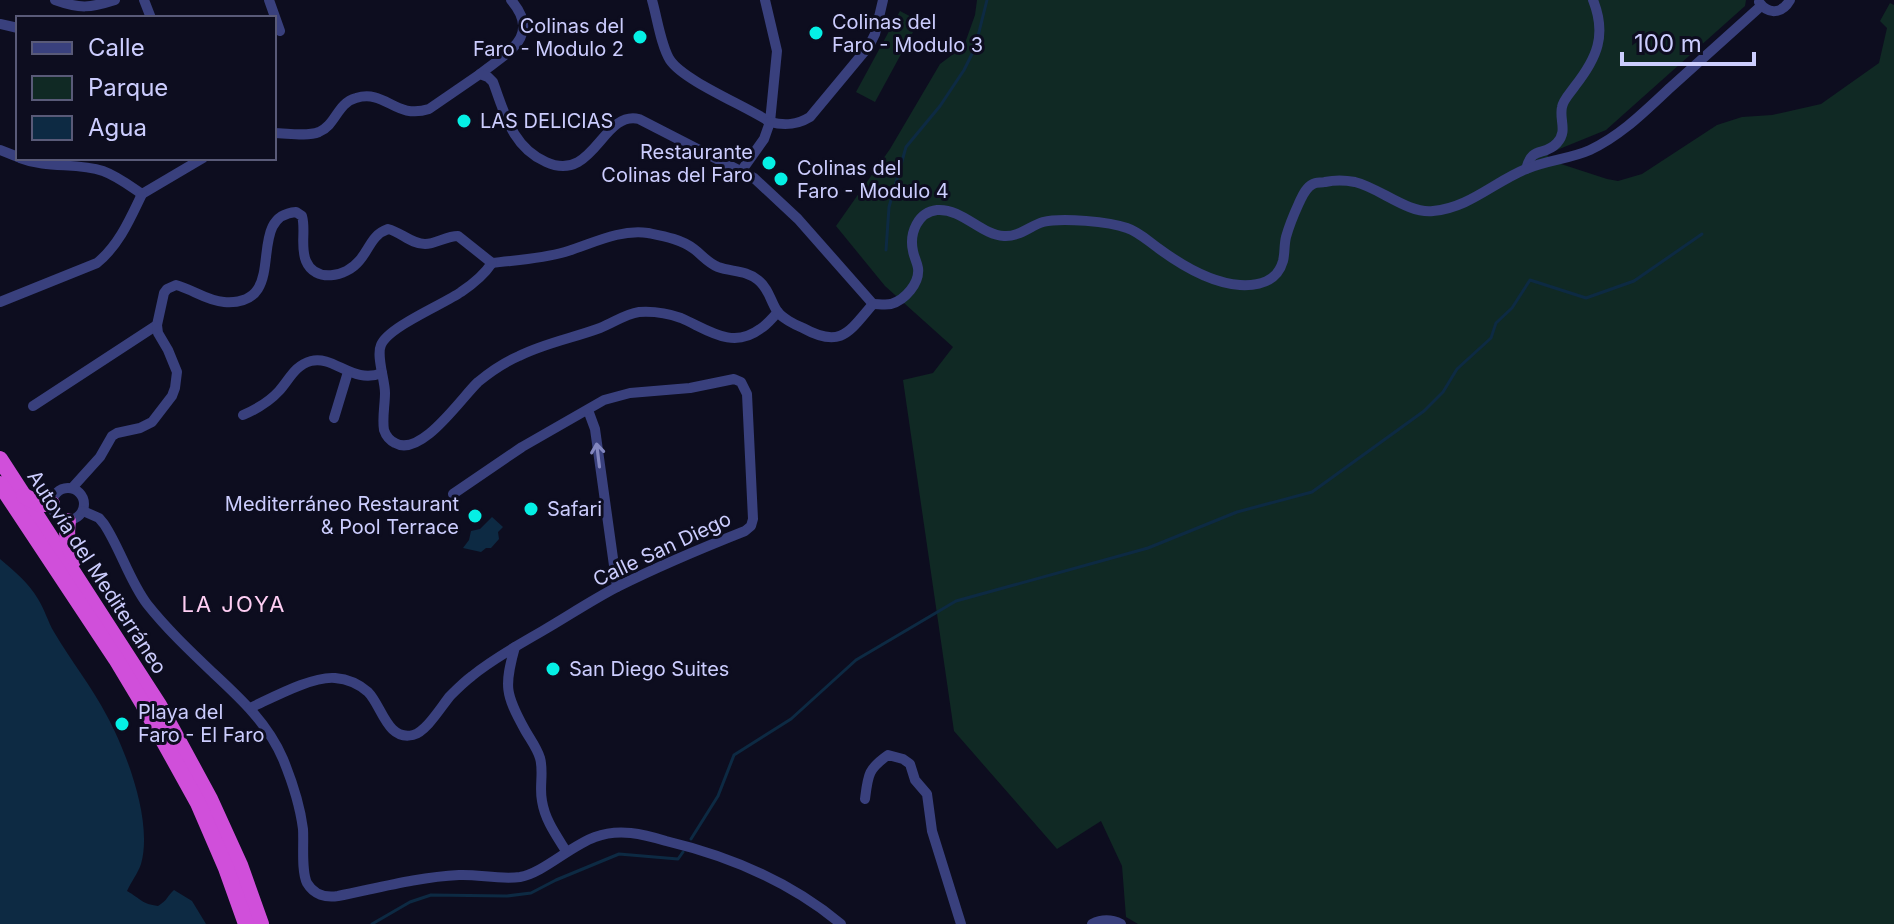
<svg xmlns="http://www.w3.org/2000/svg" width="1894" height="924" font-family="Inter,sans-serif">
<rect width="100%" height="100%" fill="#0d0d1f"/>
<!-- green -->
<g fill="#102924">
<polygon points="977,0 1746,0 1745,6 1606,130 1547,154 1552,164 1561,164 1607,179 1618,181 1642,174 1717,125 1742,117 1772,115 1821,104 1879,63 1887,28 1880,21 1890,3 1894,5 1894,924 1138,924 1126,917 1122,866 1101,821 1057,849 954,731 903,380 933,373 953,347 885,286 836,226 890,149 940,64 964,46 975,15"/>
<polygon points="900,11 919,21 875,102 856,92"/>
</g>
<!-- water -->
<g fill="#0d2a43">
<polygon points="492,517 503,527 498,532 499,539 491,548 486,548 481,552 463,548 469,540 471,531 480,529"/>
<path d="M0 559C14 571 29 583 38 599 45 610 48 622 54 632 71 661 92 687 107 716 127 753 153 822 141 864 138 873 131 882 127 891 141 899 142 904 158 906 168 900 167 896 174 890L192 901 206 924H0Z"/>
</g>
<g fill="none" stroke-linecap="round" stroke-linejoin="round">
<!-- stream -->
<g stroke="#0d2a43" stroke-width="3">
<polyline points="886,250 889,207 906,147 940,106 964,70 975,48 987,0"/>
<polyline points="691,839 718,796 734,755 791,719 856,660 956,601 1148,548 1237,512 1312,492 1424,411 1443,392 1457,369 1491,338 1496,323 1512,308 1530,280 1586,298 1634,281 1702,234"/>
<polyline points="372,924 410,902 431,895 507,896 531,893 556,880 619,854 678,859 683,852"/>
</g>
<!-- minor -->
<g stroke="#39407d" stroke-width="10">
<path d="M55 0C80 9 90 8 115 0"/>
<polyline points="144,0 151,18"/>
<polyline points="269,0 280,31"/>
<path d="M652 0C657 17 661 46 670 60 684 81 746 106 770 122L777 51 765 0"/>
<path d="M1759 2C1768 15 1782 14 1790 0"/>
<polyline points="0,24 18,28"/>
<path d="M480 74C508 52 542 36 511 0"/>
<path d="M274 133C287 133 306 137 319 132 336 125 337 103 356 98 386 89 395 120 429 109L480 74 488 77 493 82C505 114 512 147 546 162 594 184 602 110 639 119L754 178 798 219 873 304"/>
<polyline points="0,150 18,157"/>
<path d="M20 158C48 169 76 162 103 171 117 176 130 186 142 194L203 158"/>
<path d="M1526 169C1532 145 1544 157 1557 143 1568 131 1559 120 1562 107 1563 100 1571 92 1575 86 1597 58 1607 35 1593 0"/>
<path d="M742 170 764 139 770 122C785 126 797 125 810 117L869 46 875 34 883 0"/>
<path d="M492 263C484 275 473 284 461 292 444 304 388 327 381 345 376 356 385 380 385 393 385 405 382 418 384 430 386 436 389 440 395 443 421 458 461 398 478 382 490 372 505 362 519 356 545 343 573 338 600 328 613 323 625 314 639 312 654 311 667 313 681 318 707 329 732 350 760 329 767 325 772 318 778 312"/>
<path d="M492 263C516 260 541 259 565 252 592 244 618 229 648 233 663 236 681 239 694 249 702 255 708 263 718 267 732 272 746 270 758 280 769 289 770 300 777 311 782 318 795 325 803 328 841 349 849 332 873 304"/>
<path d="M0 302 97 263C119 245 130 219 142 194"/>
<path d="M873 304C878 304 886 305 891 304 905 300 920 283 918 268 917 262 914 257 913 251 909 233 918 212 937 210 962 208 981 235 1004 236 1019 237 1030 226 1043 222 1062 217 1110 222 1127 228 1139 232 1148 241 1158 248 1181 265 1210 283 1240 285 1259 286 1277 282 1283 261 1285 253 1284 245 1286 237 1289 226 1294 214 1299 203 1302 197 1305 188 1313 184 1316 182 1321 183 1325 182 1334 180 1345 180 1355 182 1380 188 1408 214 1433 211 1469 208 1494 182 1526 169 1547 160 1570 159 1590 150 1622 135 1646 110 1671 87 1701 60 1731 33 1761 6"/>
<polyline points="33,406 157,325"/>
<polyline points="588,410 595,429 617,587"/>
<path d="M243 415C257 409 269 402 279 391 289 380 295 365 311 361 334 355 353 385 382 373"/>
<polyline points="334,418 348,372"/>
<circle cx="68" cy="504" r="16"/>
<path d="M72 488 100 457 112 436 117 433 140 428 152 422 172 396 175 388 177 372 168 350 158 333 157 325 164 293 167 289 176 285C192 289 207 301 224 302 293 307 242 216 296 212L302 216C306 230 300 247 306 261 315 283 346 277 359 261 370 249 371 235 388 229 401 232 411 244 425 244 436 244 446 236 458 236L492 263"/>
<path d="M83 511 99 518 104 524C120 548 130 582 147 604 166 628 188 649 210 670 239 697 267 722 283 759 292 781 300 805 303 829 304 844 301 871 307 883 314 895 326 898 338 896 378 888 418 877 459 875 478 874 500 880 520 877 543 873 570 846 595 837 619 828 643 834 666 841 729 856 792 883 841 924"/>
<path d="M515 647C504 686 505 694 525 730 530 739 537 748 540 758 544 772 539 787 542 801 545 820 556 835 566 851"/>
<path d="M250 708C272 698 312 676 335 678 347 679 359 684 368 692 382 706 387 741 413 735 426 732 441 707 450 696 457 689 464 682 472 676 494 658 520 644 544 630 568 616 592 600 617 587 659 566 702 548 745 531L751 526 753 519 747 394 741 382 734 379 690 388 630 393 604 400 522 447 453 494"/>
<path d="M865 799C868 775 868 769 888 755L903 759 910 764 915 780 927 794 932 831 961 924"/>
<path d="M1092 924C1102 919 1111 919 1121 924"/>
</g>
<!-- trunk -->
<g stroke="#d04fda" stroke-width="16">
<polyline points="0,459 159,705 210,799 240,865 261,924"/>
<polyline points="0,484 116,659 143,704 198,803 226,868 246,924"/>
<polyline points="24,496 40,504 52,504"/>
<path d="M68 521C66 536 67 546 75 559"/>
</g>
</g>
<!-- one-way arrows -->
<defs><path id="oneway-shaft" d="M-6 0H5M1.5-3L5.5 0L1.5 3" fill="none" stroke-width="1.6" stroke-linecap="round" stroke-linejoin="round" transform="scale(2)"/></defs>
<use stroke="#8286be" href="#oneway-shaft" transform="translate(598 455) rotate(-97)"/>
<!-- markers -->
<g fill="#05f0e5" stroke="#0d0d1f" stroke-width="3">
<circle cx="816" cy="33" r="8"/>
<circle cx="640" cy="37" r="8"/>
<circle cx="464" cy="121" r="8"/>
<circle cx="769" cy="163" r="8"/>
<circle cx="781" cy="179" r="8"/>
<circle cx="531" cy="509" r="8"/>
<circle cx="475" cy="516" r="8"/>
<circle cx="553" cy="669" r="8"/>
<circle cx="122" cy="724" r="8"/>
</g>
<g text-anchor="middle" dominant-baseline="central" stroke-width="6" stroke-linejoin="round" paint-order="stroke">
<!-- poi labels -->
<g font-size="20" fill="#cccdfe" stroke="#0d0d1f" text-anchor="start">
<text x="832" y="22">Colinas del<tspan x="832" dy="23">Faro - Modulo 3</tspan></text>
<text x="624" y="26" text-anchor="end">Colinas del<tspan x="624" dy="23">Faro - Modulo 2</tspan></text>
<text x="480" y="121">LAS DELICIAS</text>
<text x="753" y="152" text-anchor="end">Restaurante<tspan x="753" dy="23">Colinas del Faro</tspan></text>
<text x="797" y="168">Colinas del<tspan x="797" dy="23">Faro - Modulo 4</tspan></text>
<text x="459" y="504" text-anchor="end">Mediterráneo Restaurant<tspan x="459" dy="23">&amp; Pool Terrace</tspan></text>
<text x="547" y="509">Safari</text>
<text x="569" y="669">San Diego Suites</text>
<text x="138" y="712">Playa del<tspan x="138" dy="23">Faro - El Faro</tspan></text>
</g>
<!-- street labels -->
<g font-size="20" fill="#cccdfe" stroke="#0d0d1f">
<text transform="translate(662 549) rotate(-25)">Calle San Diego</text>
<text transform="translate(97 572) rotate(57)">Autovía del Mediterráneo</text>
</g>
<!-- neighbourhood labels -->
<g font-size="22" letter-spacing="2" fill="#fecef3" stroke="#0d0d1f">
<text x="234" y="604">LA JOYA</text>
</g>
</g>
<!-- legend -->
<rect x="16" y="16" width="260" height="144" fill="#0d0d1f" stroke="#595a78" stroke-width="2"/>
<rect x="32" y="42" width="40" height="12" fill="#39407d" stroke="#595a78" stroke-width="2"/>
<text x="88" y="56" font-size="24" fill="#cccdfe">Calle</text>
<rect x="32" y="76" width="40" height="24" fill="#102924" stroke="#595a78" stroke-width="2"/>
<text x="88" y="96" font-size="24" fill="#cccdfe">Parque</text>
<rect x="32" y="116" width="40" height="24" fill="#0d2a43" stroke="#595a78" stroke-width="2"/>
<text x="88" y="136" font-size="24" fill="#cccdfe">Agua</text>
<!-- scale -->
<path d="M1622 52v12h132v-12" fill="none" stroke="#cccdfe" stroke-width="4"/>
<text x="1634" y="52" font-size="24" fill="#cccdfe" stroke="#0d0d1f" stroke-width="6" paint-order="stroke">100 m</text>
</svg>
